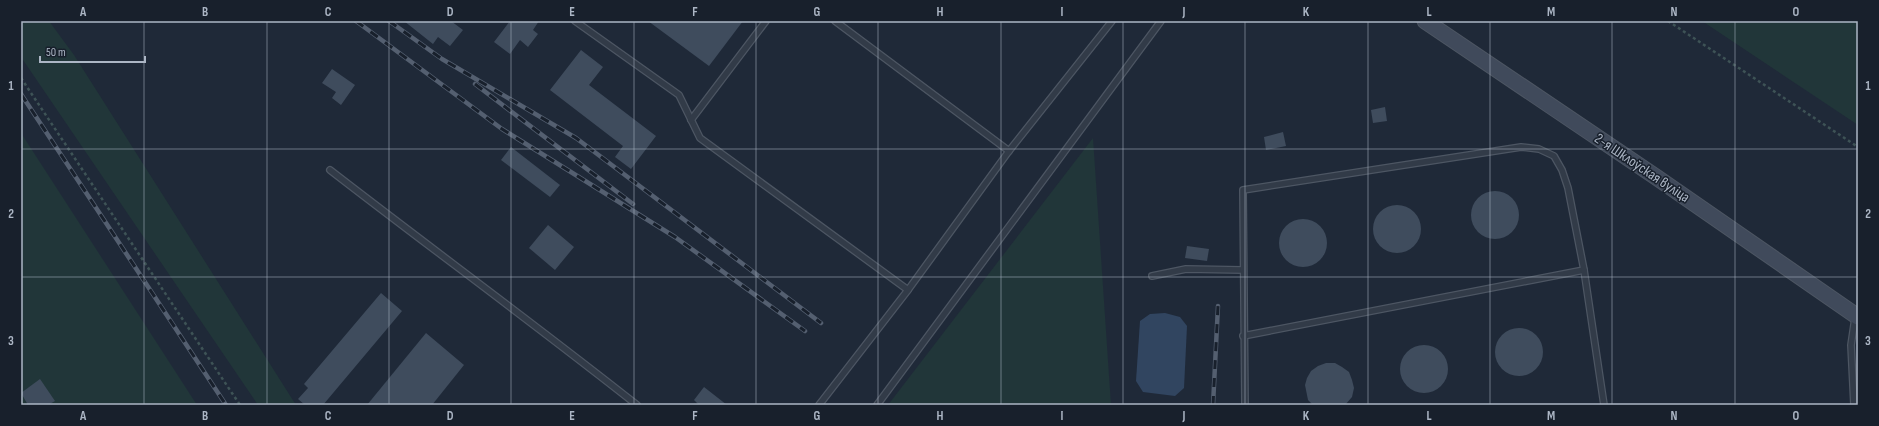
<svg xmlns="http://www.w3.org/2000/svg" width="1879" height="426" font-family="'Sofia Sans Condensed',sans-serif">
<rect width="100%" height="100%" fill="#1f2938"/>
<!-- green -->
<g fill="#213639">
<polygon points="21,21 49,21 74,55 296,405 258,405 21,57"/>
<polygon points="1702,21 1858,21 1858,125"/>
<polygon points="21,133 197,405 21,405"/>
<polygon points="1093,138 1111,405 888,405"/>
</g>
<!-- water -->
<polygon fill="#314560" points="1165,313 1180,317 1187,326 1184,388 1175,396 1143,392 1136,381 1140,321 1150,314"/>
<!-- building -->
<g fill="#3f4c5d">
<polygon points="404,21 451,21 463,30 450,46 438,37 433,44"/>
<polygon points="510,21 539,21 533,30 538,34 528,47 520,40 510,54 494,42"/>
<polygon points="648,21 743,21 709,66"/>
<polygon points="581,50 603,67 589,85 656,136 631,169 615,157 623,146 550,90"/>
<polygon points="332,69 355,85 341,105 332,98 336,92 322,83"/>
<polygon points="1385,107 1387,121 1373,123 1371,110"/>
<polygon points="1283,132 1286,146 1266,150 1264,137"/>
<polygon points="511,147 560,185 550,197 501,160"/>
<circle cx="1495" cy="215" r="24"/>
<circle cx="1397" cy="229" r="24"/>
<circle cx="1303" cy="243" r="24"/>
<polygon points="548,225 574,247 555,270 529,248"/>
<polygon points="1187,246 1209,249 1207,261 1185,258"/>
<polygon points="381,293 402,311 323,405 305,405 298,399 308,388 304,384"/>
<circle cx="1519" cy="352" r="24"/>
<polygon points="426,333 464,365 432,405 367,405"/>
<circle cx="1424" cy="369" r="24"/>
<polygon points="1326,363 1335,363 1342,367 1349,372 1352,380 1354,388 1352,397 1345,405 1313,405 1308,400 1305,385 1307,378 1311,371 1318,366"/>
<polygon points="40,379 55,401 48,405 28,405 21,393"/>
<polygon points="704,387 727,405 699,405 694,400"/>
</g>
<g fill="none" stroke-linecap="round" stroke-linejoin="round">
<!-- lane casing -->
<g stroke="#4d5663" stroke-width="8">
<g id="lane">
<polyline points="575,21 679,95 700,138 908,290"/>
<polyline points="835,21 1009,151"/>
<polyline points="691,120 766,21"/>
<path d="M330 170C432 249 536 325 637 405"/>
<polyline points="1152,276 1186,269 1243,270"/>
<polyline points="1243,336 1584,270"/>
<polyline points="819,405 908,290 1009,151 1112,21"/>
<polyline points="877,405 1161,21"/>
<polyline points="1245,405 1243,190 1521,147 1539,149 1554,156 1562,170 1568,188 1584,270 1604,405"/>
<polyline points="1854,405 1851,345 1855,318"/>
</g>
</g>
<!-- secondary casing -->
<g stroke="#4d5663" stroke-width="17">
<polyline id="secondary" points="1425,21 1656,177 1858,317"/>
</g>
<!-- path -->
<g stroke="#3e5356" stroke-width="2.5" stroke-dasharray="3 3" stroke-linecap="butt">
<polyline points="1668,21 1858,147"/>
<polyline points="21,78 240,405"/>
</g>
<!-- lane -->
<use href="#lane" stroke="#323b48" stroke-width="5.5"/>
<!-- secondary -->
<use href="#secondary" stroke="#404a5b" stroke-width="15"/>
<!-- rail casing -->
<g stroke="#545f70" stroke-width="4.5">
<g id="rail">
<polyline points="356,21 502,129 675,237 805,331"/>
<polyline points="389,21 442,59 576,138 821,323"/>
<polyline points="475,84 633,204"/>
<polyline points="21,94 226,405"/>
<polyline points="1213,405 1218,306"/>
</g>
</g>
<!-- rail -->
<use href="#rail" stroke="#18202c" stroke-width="3" stroke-dasharray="9" stroke-linecap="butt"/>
</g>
<!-- grid -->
<path fill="none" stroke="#acb6c5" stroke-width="1" stroke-opacity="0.55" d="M144 21V405M267 21V405M389 21V405M511 21V405M634 21V405M756 21V405M878 21V405M1001 21V405M1123 21V405M1245 21V405M1368 21V405M1490 21V405M1612 21V405M1735 21V405M21 149H1858M21 277H1858"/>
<g text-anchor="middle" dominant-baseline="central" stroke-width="3" stroke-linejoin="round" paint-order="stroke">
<!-- street labels -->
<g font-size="15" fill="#acb6c5" stroke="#18202c">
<text transform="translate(1642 168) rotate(34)">2-я Шклоўская вуліца</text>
</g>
</g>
<!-- border -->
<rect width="1879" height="426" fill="none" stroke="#18202c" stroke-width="44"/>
<!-- scale -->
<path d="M40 56v6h105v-6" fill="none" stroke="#acb6c5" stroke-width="2"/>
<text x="46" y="56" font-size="12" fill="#acb6c5" stroke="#18202c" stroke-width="3" paint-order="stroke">50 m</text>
<rect x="22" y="22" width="1835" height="382" fill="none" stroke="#acb6c5" stroke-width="1.5"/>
<g font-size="13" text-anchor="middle" font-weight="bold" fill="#acb6c5">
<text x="83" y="16">A</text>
<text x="205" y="16">B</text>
<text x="328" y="16">C</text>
<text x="450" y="16">D</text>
<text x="572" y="16">E</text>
<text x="695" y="16">F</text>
<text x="817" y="16">G</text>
<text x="940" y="16">H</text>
<text x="1062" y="16">I</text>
<text x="1184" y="16">J</text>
<text x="1306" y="16">K</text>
<text x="1429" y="16">L</text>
<text x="1551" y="16">M</text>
<text x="1674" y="16">N</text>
<text x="1796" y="16">O</text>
<text x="11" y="90">1</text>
<text x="1868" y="90">1</text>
<text x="11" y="218">2</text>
<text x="1868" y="218">2</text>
<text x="11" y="345">3</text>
<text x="1868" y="345">3</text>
<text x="83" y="420">A</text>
<text x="205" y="420">B</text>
<text x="328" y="420">C</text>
<text x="450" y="420">D</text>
<text x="572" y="420">E</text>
<text x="695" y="420">F</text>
<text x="817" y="420">G</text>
<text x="940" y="420">H</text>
<text x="1062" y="420">I</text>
<text x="1184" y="420">J</text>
<text x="1306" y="420">K</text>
<text x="1429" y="420">L</text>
<text x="1551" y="420">M</text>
<text x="1674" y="420">N</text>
<text x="1796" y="420">O</text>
</g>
</svg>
